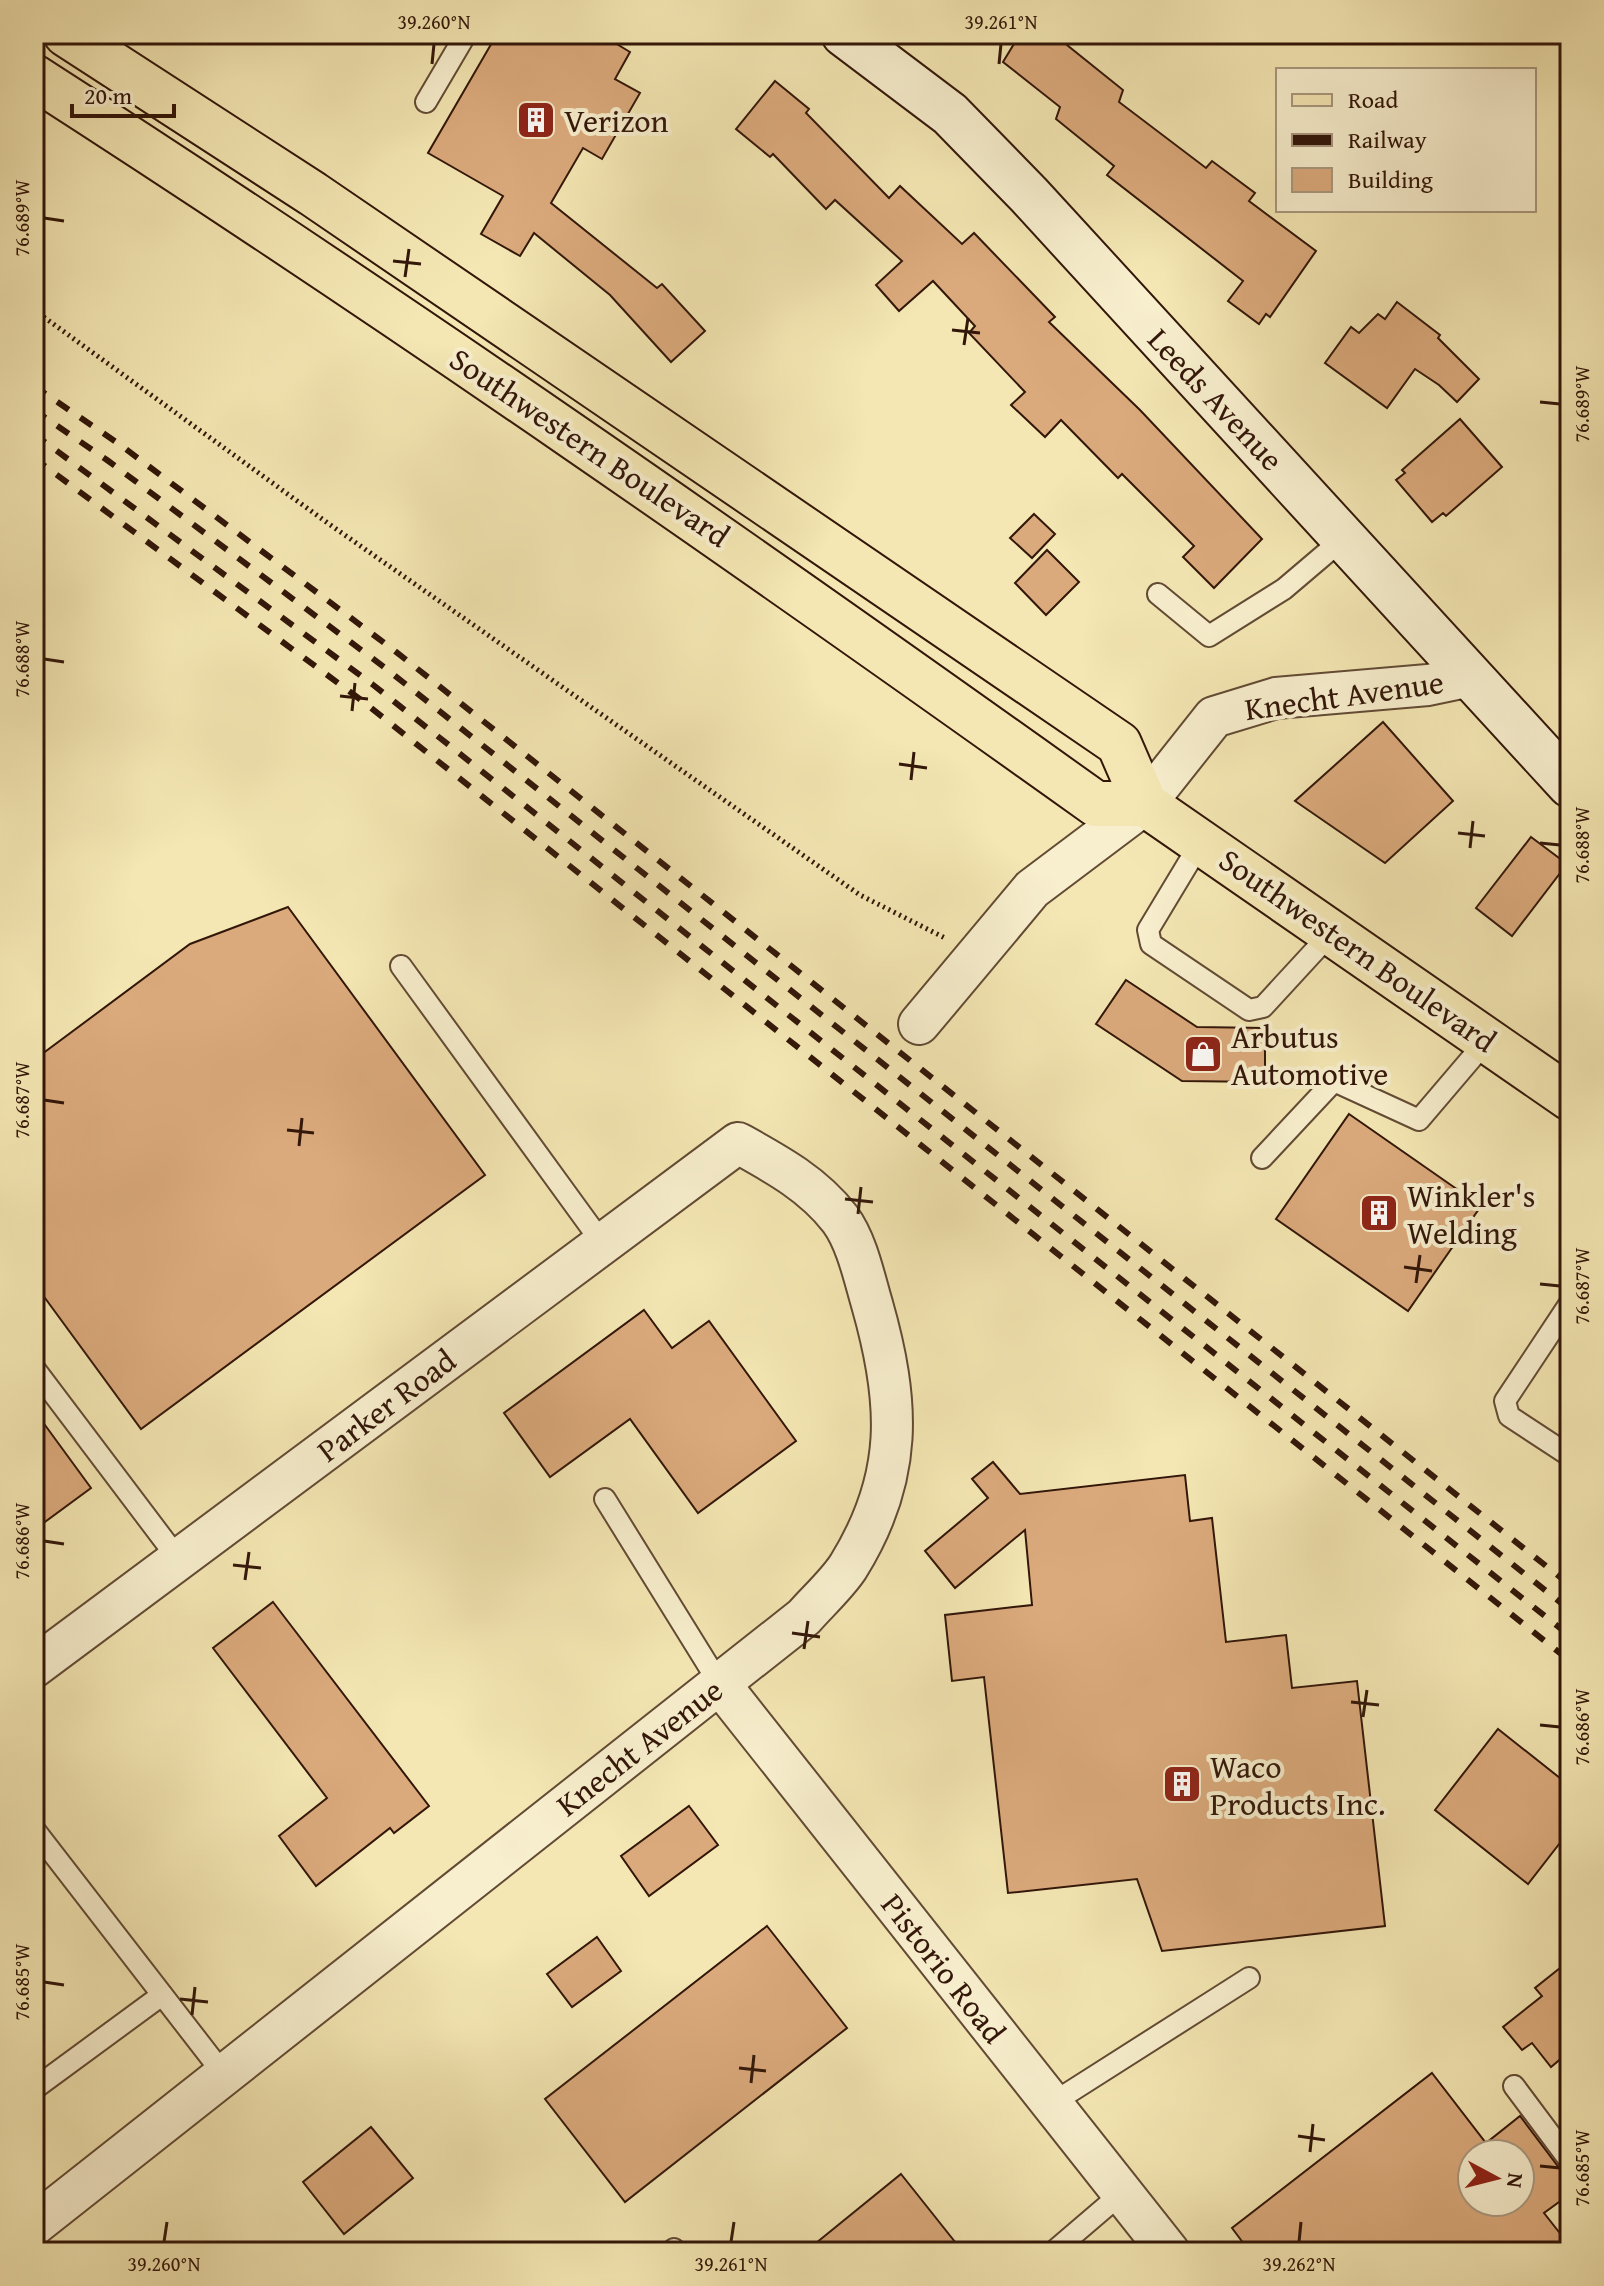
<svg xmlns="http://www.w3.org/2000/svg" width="1604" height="2286" font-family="'Gentium Book Plus',serif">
<rect width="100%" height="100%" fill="#f4e7b3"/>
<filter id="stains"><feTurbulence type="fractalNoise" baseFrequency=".0025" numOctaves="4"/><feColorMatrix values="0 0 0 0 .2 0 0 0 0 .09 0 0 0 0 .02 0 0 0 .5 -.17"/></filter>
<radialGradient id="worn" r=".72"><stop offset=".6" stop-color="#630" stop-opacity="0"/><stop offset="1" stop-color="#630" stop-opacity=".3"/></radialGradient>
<!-- building -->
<g fill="#dbaa7c" stroke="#321609" stroke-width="2" fill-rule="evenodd">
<polygon points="497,34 600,34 630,52 615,79 640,93 602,159 583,148 551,203 657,288 662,284 705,331 671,362 610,295 534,233 520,256 481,234 503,196 428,153"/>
<polygon points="1020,34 1075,34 1067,45 1123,90 1119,102 1206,168 1212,161 1255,193 1249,201 1316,251 1270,317 1266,314 1259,324 1228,301 1243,281 1107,175 1114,166 1056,119 1060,107 1003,62"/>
<polygon points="775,81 809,109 806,113 889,198 900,186 962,244 974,233 1055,317 1049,322 1140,410 1262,539 1214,588 1183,557 1194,546 1122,474 1118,478 1061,420 1045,437 1011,405 1025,392 969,333 975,326 933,281 899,311 876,285 902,261 835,200 826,209 773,154 770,157 736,129"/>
<polygon points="1397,302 1440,335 1438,338 1479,379 1457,402 1439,385 1415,369 1387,408 1325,363 1351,327 1359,333 1378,314 1385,319"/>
<polygon points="1460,419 1502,467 1446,516 1443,513 1432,522 1396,480 1405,473 1402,470"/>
<polygon points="1034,514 1055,534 1032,558 1010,538"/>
<polygon points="1047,550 1079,582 1046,615 1015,583"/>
<polygon points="1383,722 1453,801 1385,863 1295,801"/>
<polygon points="1531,837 1567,864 1512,936 1476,908"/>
<polygon points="288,907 485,1175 141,1429 34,1283 34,1060 190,944"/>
<polygon points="1126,980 1197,1027 1265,1028 1265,1082 1182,1081 1096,1024"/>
<polygon points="1349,1114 1481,1206 1408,1311 1276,1219"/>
<polygon points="644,1310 672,1348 709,1321 796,1441 698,1513 630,1419 550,1477 504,1413"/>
<polygon points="34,1410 91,1488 34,1530"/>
<polygon points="993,1462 1020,1494 1185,1475 1190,1521 1212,1518 1226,1642 1286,1635 1292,1688 1357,1681 1385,1926 1162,1951 1137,1879 1008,1893 984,1677 952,1681 945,1615 1032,1605 1025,1530 955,1588 925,1551 988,1498 972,1479"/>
<polygon points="273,1602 429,1806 394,1833 390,1828 316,1886 279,1836 327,1798 213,1648"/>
<polygon points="1498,1729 1570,1786 1570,1830 1528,1884 1435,1810"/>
<polygon points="689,1806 718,1845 649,1896 621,1856"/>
<polygon points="767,1926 847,2028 625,2202 545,2099"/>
<polygon points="597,1937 621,1971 572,2007 547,1974"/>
<polygon points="1570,1960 1570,2051 1551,2067 1532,2043 1522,2050 1503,2027 1542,1996 1535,1988"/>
<path d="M1432 2073 1486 2143 1520 2116 1560 2169 1570 2175V2194L1544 2213 1570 2246V2252H1250L1232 2228ZM1472 2154H1520V2202H1472Z"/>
<polygon points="371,2127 413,2178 344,2234 303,2182"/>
<polygon points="901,2174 963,2252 805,2252"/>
</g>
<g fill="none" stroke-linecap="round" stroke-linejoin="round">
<!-- lane casing -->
<g stroke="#624a34" stroke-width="24">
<g id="lane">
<polyline points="426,102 466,34"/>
<polyline points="1158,594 1209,636 1284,589 1344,538"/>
<polyline points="1201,842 1148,930 1151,944 1249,1010 1263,1007 1332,932"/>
<polyline points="401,966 603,1244"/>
<polyline points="1262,1158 1334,1081 1419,1120 1488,1039"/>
<polyline points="1570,1303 1505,1401 1509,1416 1570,1456"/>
<polyline points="34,1368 179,1560"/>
<polyline points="605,1499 719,1683"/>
<polyline points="34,1829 225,2076"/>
<polyline points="1514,2086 1570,2161"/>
<polyline points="34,2089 162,1995"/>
<polyline points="1051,2104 1249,1978"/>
<polyline points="34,2246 39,2252"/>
<polyline points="674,2249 677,2252"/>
<polyline points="1053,2252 1122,2193"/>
</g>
</g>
<!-- street casing -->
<g stroke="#624a34" stroke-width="44">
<g id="street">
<polyline points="919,1024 1032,889 1145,804 1214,717 1276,698 1428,685 1471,676"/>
<path d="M34 1667 738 1143C776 1164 813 1184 840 1219 857 1242 864 1277 872 1304 900 1402 904 1477 848 1567 836 1585 818 1601 804 1617L34 2225"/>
<polyline points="719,1683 1169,2252"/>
</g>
</g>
<!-- secondary casing -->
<g stroke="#321609" stroke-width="48">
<polyline id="secondary" points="844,34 950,114 1029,195 1570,785"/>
</g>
<!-- primary casing -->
<g stroke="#321609" stroke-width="48">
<g id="primary">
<polyline points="66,34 313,194 1119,744 1145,804 1570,1098"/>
<path d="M34 77C395 309 747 555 1096 804H1145"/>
</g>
</g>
<!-- path -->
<polyline stroke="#321609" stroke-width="5" stroke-dasharray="2 4" stroke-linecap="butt" points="34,310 329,524 860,895 945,938"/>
<!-- lane -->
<use href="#lane" stroke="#f8efce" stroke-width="20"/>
<!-- street -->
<use href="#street" stroke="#f8efce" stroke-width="40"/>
<!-- secondary -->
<use href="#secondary" stroke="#f8efce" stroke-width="44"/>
<!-- primary -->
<use href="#primary" stroke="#f4e7b3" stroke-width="44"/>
<!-- rail -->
<g stroke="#321609" stroke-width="6" stroke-dasharray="14 14" stroke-linecap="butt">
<polyline points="34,386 119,444 395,651 1570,1585"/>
<polyline points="34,410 107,460 384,667 1570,1610"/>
<polyline points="34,434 372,684 1570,1636"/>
<polyline points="34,458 361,700 1570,1661"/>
</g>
</g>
<!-- ticks -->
<path fill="none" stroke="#321609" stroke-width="3" d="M432 64 434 44M999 64 1001 44M44 218 64 221M393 261 421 264M405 277 409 249M952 330 980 333M964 345 968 318M1540 402 1560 404M44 659 64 662M340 696 368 699M352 711 355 683M899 764 927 768M911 780 914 752M1458 833 1485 836M1540 843 1560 845M1470 848 1473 821M44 1100 64 1103M287 1130 314 1133M299 1146 302 1118M845 1199 873 1202M858 1214 861 1187M1404 1267 1432 1271M1416 1283 1420 1255M1540 1284 1560 1286M44 1541 64 1544M233 1565 261 1568M245 1580 249 1552M792 1633 820 1637M804 1649 808 1621M1351 1702 1379 1705M1363 1717 1367 1690M1540 1725 1560 1727M44 1982 64 1985M180 1999 208 2002M192 2015 195 1987M739 2068 766 2071M751 2083 754 2055M1298 2136 1325 2140M1310 2152 1313 2124M1540 2166 1560 2168M164 2242 167 2222M731 2242 734 2222M1299 2242 1301 2222"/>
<!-- icons -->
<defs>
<g id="building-square" transform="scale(2)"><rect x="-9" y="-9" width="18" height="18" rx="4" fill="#8f2418" stroke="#f8efce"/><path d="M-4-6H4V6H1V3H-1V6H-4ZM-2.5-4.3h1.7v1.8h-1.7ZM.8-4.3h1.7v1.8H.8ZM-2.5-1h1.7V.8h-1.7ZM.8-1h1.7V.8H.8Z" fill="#fff"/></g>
<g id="shop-square" transform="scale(2)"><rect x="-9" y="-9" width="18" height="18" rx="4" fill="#8f2418" stroke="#f8efce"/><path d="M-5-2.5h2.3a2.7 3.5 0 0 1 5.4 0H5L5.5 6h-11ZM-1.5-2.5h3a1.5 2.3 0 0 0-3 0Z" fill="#fff"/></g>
</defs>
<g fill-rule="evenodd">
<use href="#building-square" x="536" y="120"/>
<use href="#shop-square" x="1203" y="1054"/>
<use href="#building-square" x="1379" y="1213"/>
<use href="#building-square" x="1182" y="1784"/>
</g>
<g text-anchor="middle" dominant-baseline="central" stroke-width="8" stroke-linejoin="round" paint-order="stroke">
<!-- poi labels -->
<g font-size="32" fill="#321609" stroke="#f8efce" text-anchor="start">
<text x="564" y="120">Verizon</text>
<text x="1231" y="1036">Arbutus<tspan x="1231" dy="37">Automotive</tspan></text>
<text x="1407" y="1195">Winkler's<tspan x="1407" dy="37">Welding</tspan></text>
<text x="1210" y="1766">Waco<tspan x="1210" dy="37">Products Inc.</tspan></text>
</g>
<!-- street labels -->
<g font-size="32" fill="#321609" stroke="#f8efce">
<text transform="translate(1216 399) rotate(47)">Leeds Avenue</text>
<text transform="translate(590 447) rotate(34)">Southwestern Boulevard</text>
<text transform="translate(1344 695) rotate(-8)">Knecht Avenue</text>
<text transform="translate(1358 950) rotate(35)">Southwestern Boulevard</text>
<text transform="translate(386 1405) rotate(-37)">Parker Road</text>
<text transform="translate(639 1747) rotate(-38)">Knecht Avenue</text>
<text transform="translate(944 1968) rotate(52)">Pistorio Road</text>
</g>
</g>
<!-- margin -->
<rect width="1604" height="2286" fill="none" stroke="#f4e7b3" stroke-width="88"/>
<!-- legend -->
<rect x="1276" y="68" width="260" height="144" fill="#f8efce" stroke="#a9987f" stroke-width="2"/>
<rect x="1292" y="94" width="40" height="12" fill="#f4e7b3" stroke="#a9987f" stroke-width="2"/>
<text x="1348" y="108" font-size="24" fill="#321609">Road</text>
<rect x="1292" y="134" width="40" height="12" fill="#321609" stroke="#a9987f" stroke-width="2"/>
<text x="1348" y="148" font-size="24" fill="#321609">Railway</text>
<rect x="1292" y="168" width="40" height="24" fill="#dbaa7c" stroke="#a9987f" stroke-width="2"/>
<text x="1348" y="188" font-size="24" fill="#321609">Building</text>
<!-- north arrow -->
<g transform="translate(1496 2178) rotate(97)"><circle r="38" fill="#f8efce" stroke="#a9987f" stroke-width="2"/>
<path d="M0-6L14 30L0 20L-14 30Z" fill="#8f2418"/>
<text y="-12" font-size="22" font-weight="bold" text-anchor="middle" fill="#321609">N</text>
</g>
<!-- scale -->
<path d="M72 104v12h102v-12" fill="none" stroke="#321609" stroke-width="4"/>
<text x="84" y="104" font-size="24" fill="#321609" stroke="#f8efce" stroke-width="6" paint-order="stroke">20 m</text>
<rect x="44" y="44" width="1516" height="2198" fill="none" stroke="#321609" stroke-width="3"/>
<g font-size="20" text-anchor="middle" fill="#321609">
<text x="434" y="29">39.260°N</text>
<text x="1001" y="29">39.261°N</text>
<text transform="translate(22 218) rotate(-90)" y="7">76.689°W</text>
<text transform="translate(1582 404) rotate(-90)" y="7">76.689°W</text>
<text transform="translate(22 659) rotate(-90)" y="7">76.688°W</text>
<text transform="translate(1582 845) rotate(-90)" y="7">76.688°W</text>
<text transform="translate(22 1100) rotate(-90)" y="7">76.687°W</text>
<text transform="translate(1582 1286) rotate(-90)" y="7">76.687°W</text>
<text transform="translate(22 1541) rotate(-90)" y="7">76.686°W</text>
<text transform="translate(1582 1727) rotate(-90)" y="7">76.686°W</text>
<text transform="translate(22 1982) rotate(-90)" y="7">76.685°W</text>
<text transform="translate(1582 2168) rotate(-90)" y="7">76.685°W</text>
<text x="164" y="2271">39.260°N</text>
<text x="731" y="2271">39.261°N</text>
<text x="1299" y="2271">39.262°N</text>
</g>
<rect width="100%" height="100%" filter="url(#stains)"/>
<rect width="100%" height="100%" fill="url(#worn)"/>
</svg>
